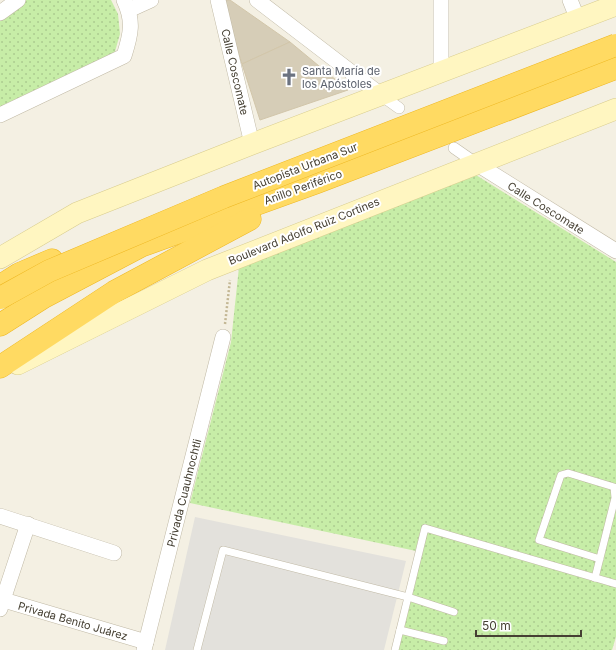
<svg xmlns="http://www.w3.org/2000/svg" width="616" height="650" font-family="Inter,sans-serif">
<defs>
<pattern id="grass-dots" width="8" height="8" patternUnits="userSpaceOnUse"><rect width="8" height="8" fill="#c7eda7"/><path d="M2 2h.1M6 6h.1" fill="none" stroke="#accc90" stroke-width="1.8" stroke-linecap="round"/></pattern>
</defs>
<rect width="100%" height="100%" fill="#f4f0e3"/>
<!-- grass -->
<g fill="url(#grass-dots)">
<polygon points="26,0 111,0 118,14 120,34 114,55 0,109 0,19"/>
<polygon points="476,175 616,262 616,637 612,650 392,650 416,551 190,503 231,342 239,267"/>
</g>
<!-- parking -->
<polygon fill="#e3e1dc" points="195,517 406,561 384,650 165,650"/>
<!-- building -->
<g fill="#d6cdb7" stroke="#d2c6aa">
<polygon points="222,0 230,0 290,42 242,64"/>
<polygon points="290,42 348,90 260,120 242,64"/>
</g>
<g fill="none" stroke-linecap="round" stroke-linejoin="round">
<!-- service casing -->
<g stroke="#c0b9a5" stroke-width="8">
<g id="service">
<polyline points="595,578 615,498 614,487 568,473 561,475 539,540 600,559"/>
<polyline points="400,630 444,641"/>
<polyline points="197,650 223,550 408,597 454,612"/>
<polyline points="395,650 425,528 616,584"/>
</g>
</g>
<!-- pedestrian casing -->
<g stroke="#c0b9a5" stroke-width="12">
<g id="pedestrian">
<polyline points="381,95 399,108"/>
<polyline points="454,148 477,164"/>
</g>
</g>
<!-- minor casing -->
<g stroke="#c0b9a5" stroke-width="16">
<g id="minor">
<polyline points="218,0 252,144"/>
<polyline points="257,0 381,95"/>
<polyline points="570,0 578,20"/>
<polyline points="129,10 151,0"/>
<polyline points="0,13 18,0"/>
<polyline points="441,72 441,0"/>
<path d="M0 115 124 56C131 34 134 21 124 0"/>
<polyline points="477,164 616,251"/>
<polyline points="0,516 114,553"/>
<polyline points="0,599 146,642"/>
<polyline points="0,609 28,524"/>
<polyline points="144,650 223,337"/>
</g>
</g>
<!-- secondary casing -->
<g stroke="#d8cc8d" stroke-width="22">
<g id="secondary">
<polyline points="0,258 77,213 252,144 616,5"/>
<polyline points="18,364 207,270 616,109"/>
</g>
</g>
<!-- motorway casing -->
<g stroke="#eeb722" stroke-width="23">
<g id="motorway">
<polyline points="0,286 19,274 52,260"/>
<polyline points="0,325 44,297 141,246 318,182 616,68"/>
<polyline points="0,367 114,292 250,219"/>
</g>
</g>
<!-- path -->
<polyline stroke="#c3b794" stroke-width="2.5" stroke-dasharray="2 2" stroke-linecap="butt" points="225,324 230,280"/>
<!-- service -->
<use href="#service" stroke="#fff" stroke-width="7"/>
<!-- pedestrian -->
<use href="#pedestrian" stroke="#fff" stroke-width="11"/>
<!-- minor -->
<use href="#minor" stroke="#fff" stroke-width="15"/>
<!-- secondary -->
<use href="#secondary" stroke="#fff6c1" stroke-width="21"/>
<!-- motorway -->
<use href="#motorway" stroke="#ffda62" stroke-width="22"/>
<!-- motorway-bridge casing -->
<g stroke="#eeb722" stroke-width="23" stroke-linecap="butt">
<polyline id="motorway-bridge" points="0,298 49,271 224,197 616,45"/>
</g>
<!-- motorway-bridge -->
<use href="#motorway-bridge" stroke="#ffda62" stroke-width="22"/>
</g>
<!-- icons -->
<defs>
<g id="church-bare" transform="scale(1.38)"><path d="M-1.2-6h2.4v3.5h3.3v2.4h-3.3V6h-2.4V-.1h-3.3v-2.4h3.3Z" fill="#6b7280" stroke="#fff" stroke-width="2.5" paint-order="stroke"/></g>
</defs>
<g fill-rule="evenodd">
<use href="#church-bare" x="289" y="77"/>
</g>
<g text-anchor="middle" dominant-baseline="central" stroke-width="4" stroke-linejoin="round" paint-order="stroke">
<!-- worship labels -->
<g font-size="11" fill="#5b616d" stroke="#fff" text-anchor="start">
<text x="302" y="71">Santa María de<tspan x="302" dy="13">los Apóstoles</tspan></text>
</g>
<!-- street labels -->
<g font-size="11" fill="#464033" stroke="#fff">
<text transform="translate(235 72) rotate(77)">Calle Coscomate</text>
<text transform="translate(305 166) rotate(-21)">Autopista Urbana Sur</text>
<text transform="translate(303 187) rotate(-20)">Anillo Periférico</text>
<text transform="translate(546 208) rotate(32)">Calle Coscomate</text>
<text transform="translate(304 231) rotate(-22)">Boulevard Adolfo Ruiz Cortines</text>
<text transform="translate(184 493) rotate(-76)">Privada Cuauhnochtli</text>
<text transform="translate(73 621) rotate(16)">Privada Benito Juárez</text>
</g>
</g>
<!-- scale -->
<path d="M476 630v6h105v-6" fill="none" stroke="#464033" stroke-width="2"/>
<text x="482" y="630" font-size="12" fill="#464033" stroke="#ffffff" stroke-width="3" paint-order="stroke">50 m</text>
</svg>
